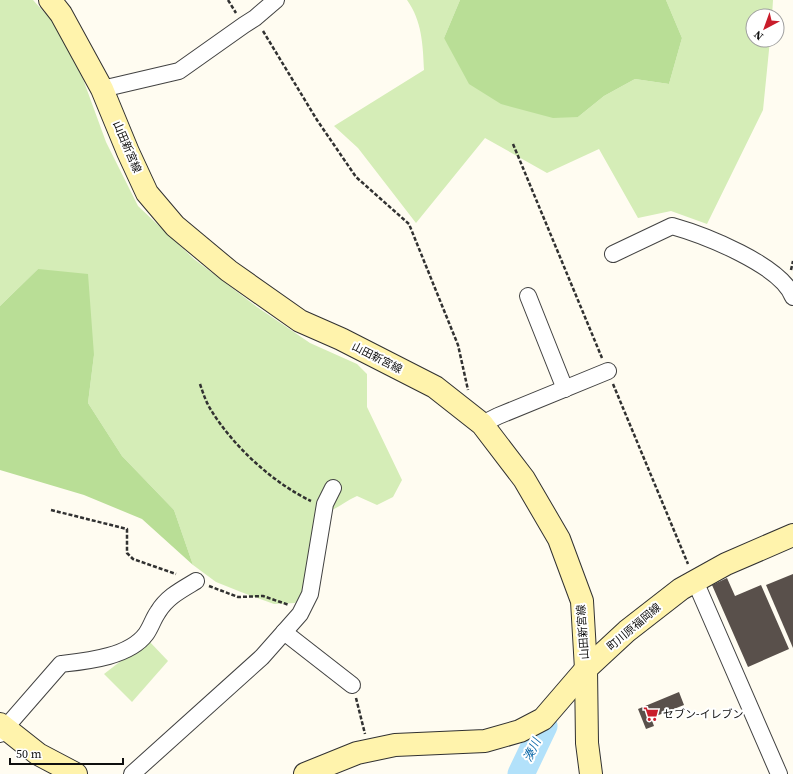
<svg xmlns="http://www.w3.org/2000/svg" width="793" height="774" font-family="'Source Serif 4','Noto Sans JP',serif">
<rect width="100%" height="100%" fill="#fffcf1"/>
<!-- green -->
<g fill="#d5edb7">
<path d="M0 0H33L54 23 83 79 106 142 138 206 194 259 257 307 310 343 357 364 367 374V407L402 480 393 497 377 505 357 496C345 501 336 510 324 513L306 588 295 603 274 604 241 592 216 582 193 565 174 510 122 456 88 403 94 355 38 269 0 306Z"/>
<path d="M407 0H460L444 38 578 117 604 96 635 79 669 84 682 38 666 0H773L772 16H753V40H770L763 110 707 224 671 211 638 218 599 149 547 173 485 138 416 223 358 148 334 126 424 70C423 45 422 21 407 0Z"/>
<polygon points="148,640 168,661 132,702 104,674"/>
</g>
<!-- forest -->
<g fill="#b9de96">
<polygon points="460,0 666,0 682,38 669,84 635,79 604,96 578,117 553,118 501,104 469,84 444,38"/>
<polygon points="38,269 88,274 94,355 88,403 122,456 174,510 193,565 142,519 84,495 0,470 0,306"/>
</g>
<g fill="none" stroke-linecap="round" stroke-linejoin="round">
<!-- river -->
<polyline stroke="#b2e1fa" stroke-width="27" points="521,774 544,726"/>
</g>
<!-- building -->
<g fill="#59504b">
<polygon points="793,574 793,648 766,585"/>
<polygon points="727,578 735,596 761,585 789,649 748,667 712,585"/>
<polygon points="679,692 684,705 651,718 654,726 646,729 638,709"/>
</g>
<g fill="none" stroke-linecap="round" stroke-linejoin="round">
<!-- street casing -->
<g stroke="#424242" stroke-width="18">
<g id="street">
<polyline points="102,89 179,71 244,25 255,18 276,0"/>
<path d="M613 254 672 226C704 235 781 265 793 297"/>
<polyline points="528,296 565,389"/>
<polyline points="482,424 498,416 608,371"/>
<polyline points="695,581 779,774"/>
<polyline points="284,632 352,685"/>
<path d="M0 734 61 664C87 661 129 657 146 634 151 627 153 619 158 612 167 597 181 590 196 581"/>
<polyline points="132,774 262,657 300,614 310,594 325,504 333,488"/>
</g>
</g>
<!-- secondary casing -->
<g stroke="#313131" stroke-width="24">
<g id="secondary">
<polyline points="50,0 61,14 102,89 128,152 147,193 175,226 229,271 300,321 341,339 435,387 482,424 524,479 559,539 582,601 586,669 587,743 591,774"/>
<polyline points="0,724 38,754 76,774"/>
<polyline points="305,774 357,753 395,745 485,741 520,731 543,719 586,669 627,631 681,589 726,564 793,535"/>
</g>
</g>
<!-- path -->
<g stroke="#313131" stroke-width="2.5" stroke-dasharray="4 2" stroke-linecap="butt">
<polyline points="228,0 236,13"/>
<polyline points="263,31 317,120 356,177 409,224 458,345 468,390"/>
<polyline points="513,144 602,358"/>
<polyline points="791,270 793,261"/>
<path d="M200 384C203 393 206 402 211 410 233 446 273 483 311 501"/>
<polyline points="613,384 688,564"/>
<polyline points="51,510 127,529 127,553 133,559 176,574"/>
<polyline points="209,586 238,597 263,596 289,605"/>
<polyline points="356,698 365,734"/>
</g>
<!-- street -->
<use href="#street" stroke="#fff" stroke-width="16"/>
<!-- secondary -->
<use href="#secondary" stroke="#fff3ac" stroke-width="22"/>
</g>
<!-- icons -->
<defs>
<g id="supermarket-bare" transform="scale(1.2)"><path d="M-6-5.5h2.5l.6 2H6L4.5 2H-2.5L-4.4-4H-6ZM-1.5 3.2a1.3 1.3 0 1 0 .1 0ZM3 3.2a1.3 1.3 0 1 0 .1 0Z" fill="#c91d2b" stroke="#fff" stroke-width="2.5" paint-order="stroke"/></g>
</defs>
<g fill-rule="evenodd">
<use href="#supermarket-bare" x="651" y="714"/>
</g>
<g text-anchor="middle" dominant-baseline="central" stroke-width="4" stroke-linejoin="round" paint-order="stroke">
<!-- street labels -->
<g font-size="11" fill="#0f0f0f" stroke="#fff">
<text transform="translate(127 147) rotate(67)">山田新宮線</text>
<text transform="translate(377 358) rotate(27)">山田新宮線</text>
<text transform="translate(634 627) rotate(-40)">町川原福岡線</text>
<text transform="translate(583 632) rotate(-94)">山田新宮線</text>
</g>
<!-- poi labels -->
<g font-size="11" fill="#0f0f0f" stroke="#fff" text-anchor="start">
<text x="663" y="714">セブン-イレブン</text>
</g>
<!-- water labels -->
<g font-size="12" font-style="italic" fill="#0f6baa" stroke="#fff">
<text transform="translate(532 750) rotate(-65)">湊川</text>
</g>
</g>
<!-- north arrow -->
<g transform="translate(765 28) rotate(221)"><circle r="19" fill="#ffffff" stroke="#9f9f9f"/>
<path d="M0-3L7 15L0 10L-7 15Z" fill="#c91d2b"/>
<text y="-6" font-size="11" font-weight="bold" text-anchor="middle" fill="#0f0f0f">N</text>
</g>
<!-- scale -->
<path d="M10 758v6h113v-6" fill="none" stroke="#0f0f0f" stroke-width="2"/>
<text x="16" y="758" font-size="12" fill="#0f0f0f" stroke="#ffffff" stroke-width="3" paint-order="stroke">50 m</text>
</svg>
